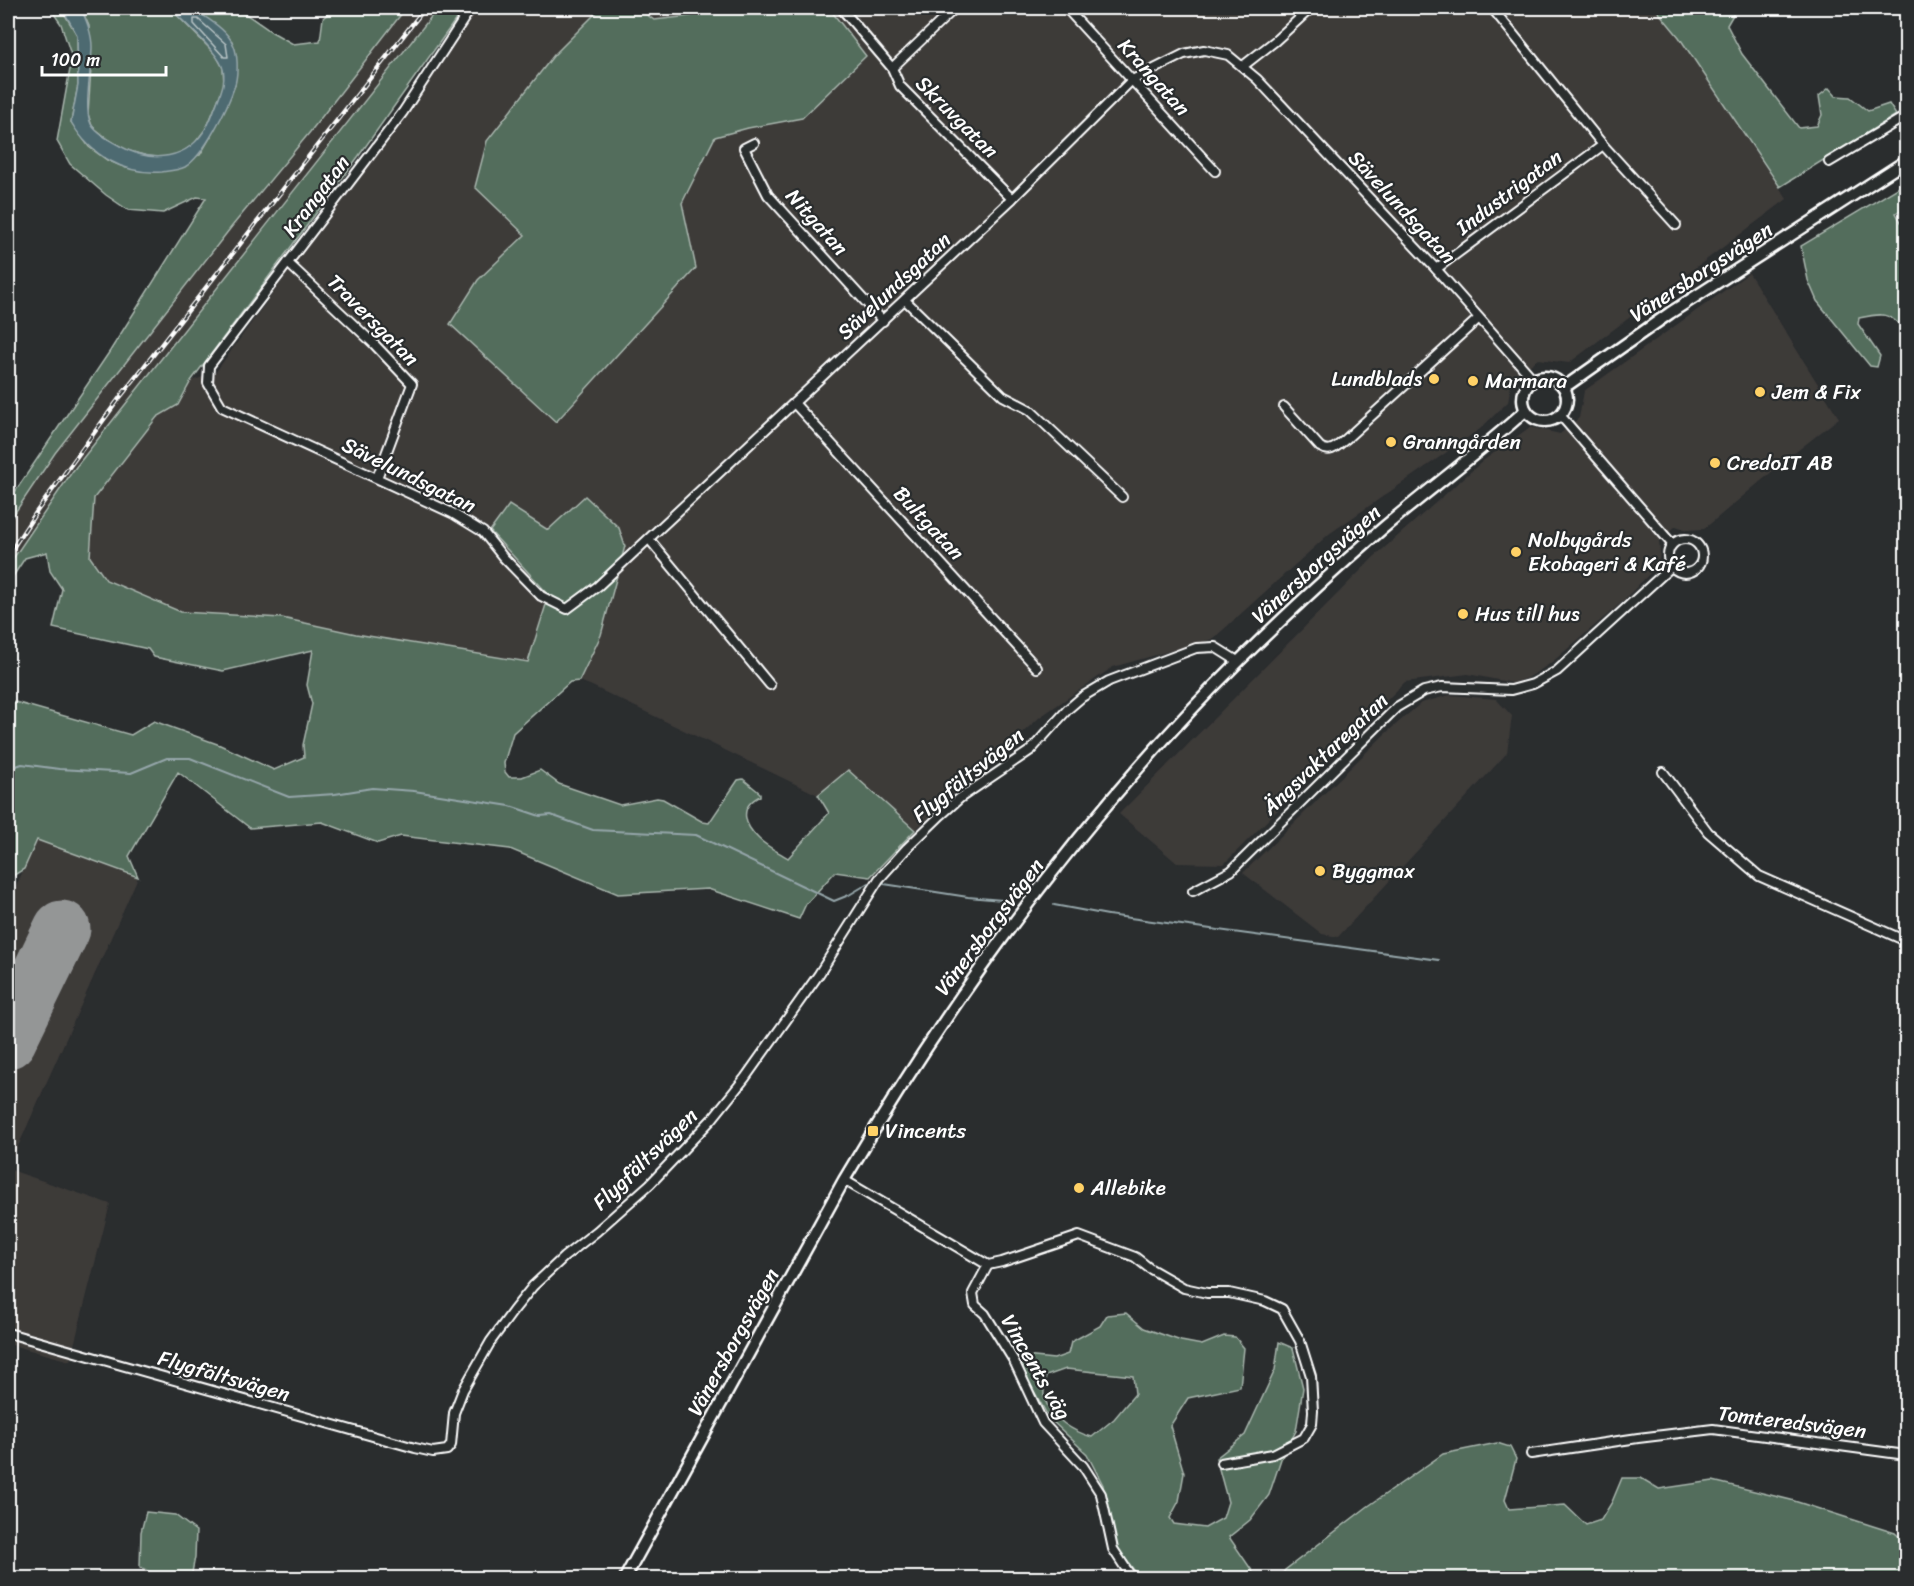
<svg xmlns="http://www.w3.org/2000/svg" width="1914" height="1586" font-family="Sriracha,sans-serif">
<rect width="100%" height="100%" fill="#2a2d2e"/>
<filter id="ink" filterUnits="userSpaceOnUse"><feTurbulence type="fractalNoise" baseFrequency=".0167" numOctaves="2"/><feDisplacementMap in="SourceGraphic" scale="12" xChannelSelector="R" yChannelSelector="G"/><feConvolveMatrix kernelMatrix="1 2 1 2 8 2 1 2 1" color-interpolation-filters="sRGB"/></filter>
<g filter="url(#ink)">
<!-- built -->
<g fill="#3d3a39">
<polygon points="406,8 438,8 72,472 8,566 8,523 55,453 233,225 310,132"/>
<polygon points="476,8 606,8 600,9 475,187 525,235 478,280 696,268 682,203 715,137 748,128 866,56 829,8 1655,8 1679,37 1787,199 1569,363 1538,359 1512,379 1508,402 1480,429 1329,534 1213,639 1113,667 1040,717 915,830 848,770 818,795 590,685 579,681 601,635 611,597 531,574 549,595 528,662 356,634 282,618 181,612 106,580 90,557 94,498 157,417 178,405 191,381 215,373 323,224"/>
<polygon points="638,8 716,8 690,16 653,21"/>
<polygon points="1749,273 1839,418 1787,459 1704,529 1687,530 1676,526 1659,541 1660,553 1658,565 1620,604 1551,663 1528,678 1513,683 1468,674 1405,682 1224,864 1177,863 1119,814 1374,557 1484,460 1530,427 1560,434 1579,418 1584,391"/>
<polygon points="1450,695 1496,699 1512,716 1507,753 1338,937 1322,934 1243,873 1386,733 1421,703"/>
<polygon points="37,840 138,877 8,1169 110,1204 70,1361 8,1344 8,904"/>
</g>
<!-- green -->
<g fill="#536d5c" stroke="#a9b6ae" stroke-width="1.5" fill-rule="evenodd">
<polygon points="50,8 61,8 77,35 78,85 71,122 89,147 107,160 126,168 200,155 210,138 235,85 232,41 192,8 243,8 243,12 272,32 293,44 320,41 323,18 334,8 406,8 310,132 233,225 55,453 8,523 8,502 110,351 206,198 197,197 163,213 128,210 106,195 70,164 57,141 72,58 61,24"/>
<polygon points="81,8 170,8 216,55 223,68 224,85 207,127 194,144 182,152 166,158 147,156 126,150 108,139 92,126 88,114 91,68 89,26"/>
<path d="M438 8H464L358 157 191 381 178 405 157 417 94 498 90 557 106 580 181 612 282 618 356 634 528 662 549 595 490 531 509 505 548 530 585 496 619 528 625 546 601 635 579 681 570 682 513 733 504 763 505 772 509 777H522L540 770 559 784 620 805 657 798 663 799 703 822 709 823 738 780 743 779 760 793V796C738 807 744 825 759 839 767 847 779 852 788 858L829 813 818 795 848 770 915 830 870 877 835 872 806 904 799 919 708 889 618 894 510 849 401 836 378 843 322 822 250 828 178 772 129 856 138 877 37 840 24 869 8 879V700L131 735 154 721 220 745 274 770 304 757 303 745 312 704 307 685 313 650 223 671 154 657 148 649 53 628 62 589 50 571 47 552 25 558 8 584V566L72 472Z"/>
<polygon points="606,8 638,8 654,20 690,16 716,8 829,8 866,56 802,118 748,128 715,137 682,203 696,268 556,422 450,324 478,280 525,235 475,187 487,141 554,55 600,9"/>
<polygon points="1655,8 1755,8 1734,13 1727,25 1742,54 1799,128 1817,126 1822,115 1819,96 1829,88 1836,96 1850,97 1868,111 1889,104 1896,115 1780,187 1679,37"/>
<path d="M1906 183V206L1896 213 1906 231V330C1888 312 1883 313 1859 318L1858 324 1880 356 1877 367 1870 366 1817 301 1808 280 1801 246Z"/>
<path d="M1126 1313 1144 1328 1181 1341 1202 1345 1224 1336 1235 1337 1244 1348 1240 1387 1188 1398 1170 1426 1184 1473 1179 1501 1170 1518 1174 1524 1205 1528 1223 1518 1228 1502 1216 1458 1245 1435 1275 1370 1279 1342 1293 1348 1303 1388 1296 1431 1281 1459 1269 1495 1250 1520 1229 1537 1257 1578H1140L1112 1541 1103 1485 1087 1454 1049 1418 1014 1355 1054 1359 1068 1354 1071 1342 1100 1326 1107 1315ZM1066 1369 1133 1376 1135 1394 1114 1419 1092 1437C1074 1432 1052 1419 1045 1400 1042 1394 1045 1383 1046 1376Z"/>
<polygon points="1497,1443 1510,1447 1516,1459 1505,1500 1509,1509 1565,1505 1586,1525 1601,1520 1612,1502 1622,1478 1641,1478 1659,1489 1713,1481 1791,1500 1895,1533 1906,1543 1906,1578 1280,1578 1285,1570 1367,1507 1443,1454"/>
<polygon points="146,1512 175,1515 196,1531 195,1557 191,1578 156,1578 150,1572 140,1567 141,1532"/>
</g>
<!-- water -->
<path fill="#4e6b71" stroke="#95a6aa" stroke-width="1.5" d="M62 8H81C86 20 92 33 92 47 92 66 83 109 91 124 97 134 111 141 120 146 152 164 189 160 207 126 211 120 213 112 216 105 221 92 227 79 222 66 214 48 184 23 170 8H192C205 17 223 27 231 40 239 52 238 73 235 85 228 107 204 156 185 167 179 170 169 171 162 172 124 175 90 155 71 122L78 85 77 35Z"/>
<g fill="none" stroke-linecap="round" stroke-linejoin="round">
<!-- shore -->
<polygon stroke="#b8c4c6" stroke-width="1.5" points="194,19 198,19 226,44 228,57 224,57 194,24"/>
<!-- stream -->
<g stroke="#95a6aa" stroke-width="2">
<polyline points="8,769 22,764 59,769 131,773 167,758 190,758 289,797 335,794 372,788 414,791 510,806 540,816 551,815 593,830 696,835 834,901 849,895 869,883"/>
<polyline points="884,884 968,897 1002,900"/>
<polyline points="1054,905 1108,915 1439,960"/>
</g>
<!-- runway -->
<polyline stroke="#949696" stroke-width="57" points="8,1040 62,929"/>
<!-- street casing -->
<g stroke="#fff" stroke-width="12">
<g id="street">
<polyline points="471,8 403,112 209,366 208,383 222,407 452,513 483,532 503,557 541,596 567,609 598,586 1012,199 1132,80 1184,54 1204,50 1228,55 1257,79 1436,269 1534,380"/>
<polyline points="841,8 892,68"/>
<polyline points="955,8 892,68 900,86 1012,199"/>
<polyline points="1066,8 1215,171"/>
<polyline points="1492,8 1603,145 1676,225"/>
<polyline points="1243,66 1275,41 1311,8"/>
<polyline points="754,143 744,148 768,195 883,321"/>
<polyline points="1829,162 1906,116"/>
<polyline points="288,263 374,344 412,384 377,478"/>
<polyline points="1436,269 1603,145"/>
<polyline points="905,300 1003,396 1030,410 1122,497"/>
<polyline points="794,403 1037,668"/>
<path d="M1284 407 1320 447C1331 454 1337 446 1346 439L1479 318"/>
<polyline points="1560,415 1672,544"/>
<circle cx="1685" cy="556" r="17"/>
<polyline points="649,539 770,685"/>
<polyline points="1663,772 1708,832 1759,876 1906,941"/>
<polyline points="1193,891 1231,871 1397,707 1424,691 1442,687 1511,690 1533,684 1557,671 1671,567"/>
<polyline points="844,1180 988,1265 1002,1262 1079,1236 1135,1257 1149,1268 1184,1288 1207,1293 1229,1293 1265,1301 1282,1309 1300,1341 1311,1376 1313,1411 1312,1424 1304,1438 1273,1454 1221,1463"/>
<polyline points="988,1265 973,1293 975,1305 985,1314 1014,1361 1043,1423 1083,1466 1101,1494 1113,1549 1132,1578"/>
<polyline points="8,1333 415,1448 433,1452 447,1450 451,1445 454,1413 463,1390 491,1341 513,1311 533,1286 564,1257 597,1231 650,1184 712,1119 745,1078 819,974 879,879 907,848 941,815 960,798 1031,750 1068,709 1082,697 1109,681 1196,648 1215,647 1239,662"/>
<polyline points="1531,1454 1638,1438 1713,1429 1906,1455"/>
</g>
</g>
<!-- secondary casing -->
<g stroke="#fff" stroke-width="15">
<g id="secondary">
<circle cx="1545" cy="399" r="22"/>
<polyline points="1563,386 1569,384 1670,313 1906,161"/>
<path d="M625 1578 844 1180C955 992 1084 814 1240 660 1286 615 1333 571 1382 529 1429 489 1480 452 1526 410"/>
</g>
</g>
<!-- street -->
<use href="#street" stroke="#2a2d2e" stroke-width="8"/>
<!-- secondary -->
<use href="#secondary" stroke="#2a2d2e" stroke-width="10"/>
<!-- rail casing -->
<g stroke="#fff" stroke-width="4.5">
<polyline id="rail" points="8,555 37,511 121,396 425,8"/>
</g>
<!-- rail -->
<use href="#rail" stroke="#2a2d2e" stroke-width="2" stroke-dasharray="7" stroke-linecap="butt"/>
</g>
</g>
<!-- markers -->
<g fill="#ffd166" stroke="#2a2d2e" stroke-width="2">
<circle cx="1434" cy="379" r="6"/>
<circle cx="1473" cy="381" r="6"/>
<circle cx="1760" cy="392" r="6"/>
<circle cx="1391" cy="442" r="6"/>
<circle cx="1715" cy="463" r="6"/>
<circle cx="1516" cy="552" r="6"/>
<circle cx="1463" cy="614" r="6"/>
<circle cx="1320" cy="871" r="6"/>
<rect x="867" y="1125" width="12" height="12" rx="3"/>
<circle cx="1079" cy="1188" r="6"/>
</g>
<g text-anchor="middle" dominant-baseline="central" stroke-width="4.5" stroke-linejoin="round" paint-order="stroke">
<!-- street labels -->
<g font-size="21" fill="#fff" stroke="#2a2d2e">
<text transform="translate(1154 77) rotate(48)">Krangatan</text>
<text transform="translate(957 117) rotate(45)">Skruvgatan</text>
<text transform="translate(1509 192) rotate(-37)">Industrigatan</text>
<text transform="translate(316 196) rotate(-53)">Krangatan</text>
<text transform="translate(1402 207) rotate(47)">Sävelundsgatan</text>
<text transform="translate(817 222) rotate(48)">Nitgatan</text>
<text transform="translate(1701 272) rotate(-33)">Vänersborgsvägen</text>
<text transform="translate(894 286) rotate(-43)">Sävelundsgatan</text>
<text transform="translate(373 320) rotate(45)">Traversgatan</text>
<text transform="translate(409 475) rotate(26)">Sävelundsgatan</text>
<text transform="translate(929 523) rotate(47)">Bultgatan</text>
<text transform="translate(1316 564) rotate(-42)">Vänersborgsvägen</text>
<text transform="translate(1325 754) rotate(-44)">Ängsvaktaregatan</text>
<text transform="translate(968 775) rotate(-39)">Flygfältsvägen</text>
<text transform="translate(989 927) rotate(-53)">Vänersborgsvägen</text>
<text transform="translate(645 1159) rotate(-44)">Flygfältsvägen</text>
<text transform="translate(733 1342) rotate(-61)">Vänersborgsvägen</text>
<text transform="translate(1036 1367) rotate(60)">Vincents väg</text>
<text transform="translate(224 1376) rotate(16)">Flygfältsvägen</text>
<text transform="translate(1792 1422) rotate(7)">Tomteredsvägen</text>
</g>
<!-- poi labels -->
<g font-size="21" fill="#fff" stroke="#2a2d2e" text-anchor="start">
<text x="1422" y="379" text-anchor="end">Lundblads</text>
<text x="1485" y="381">Marmara</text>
<text x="1772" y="392">Jem &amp; Fix</text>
<text x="1403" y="442">Granngården</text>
<text x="1727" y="463">CredoIT AB</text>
<text x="1528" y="540">Nolbygårds<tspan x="1528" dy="24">Ekobageri &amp; Kafé</tspan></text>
<text x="1475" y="614">Hus till hus</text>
<text x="1332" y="871">Byggmax</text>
<text x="885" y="1131">Vincents</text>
<text x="1091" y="1188">Allebike</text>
</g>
</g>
<!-- margin -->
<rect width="1914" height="1586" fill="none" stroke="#2a2d2e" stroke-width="30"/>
<rect x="15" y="15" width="1884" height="1556" fill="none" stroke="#fff" stroke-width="2" filter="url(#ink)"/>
<!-- scale -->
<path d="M42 66v9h124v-9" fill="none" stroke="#ffffff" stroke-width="3"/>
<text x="51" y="66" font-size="18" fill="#ffffff" stroke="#2a2d2e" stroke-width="4.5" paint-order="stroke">100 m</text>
</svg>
